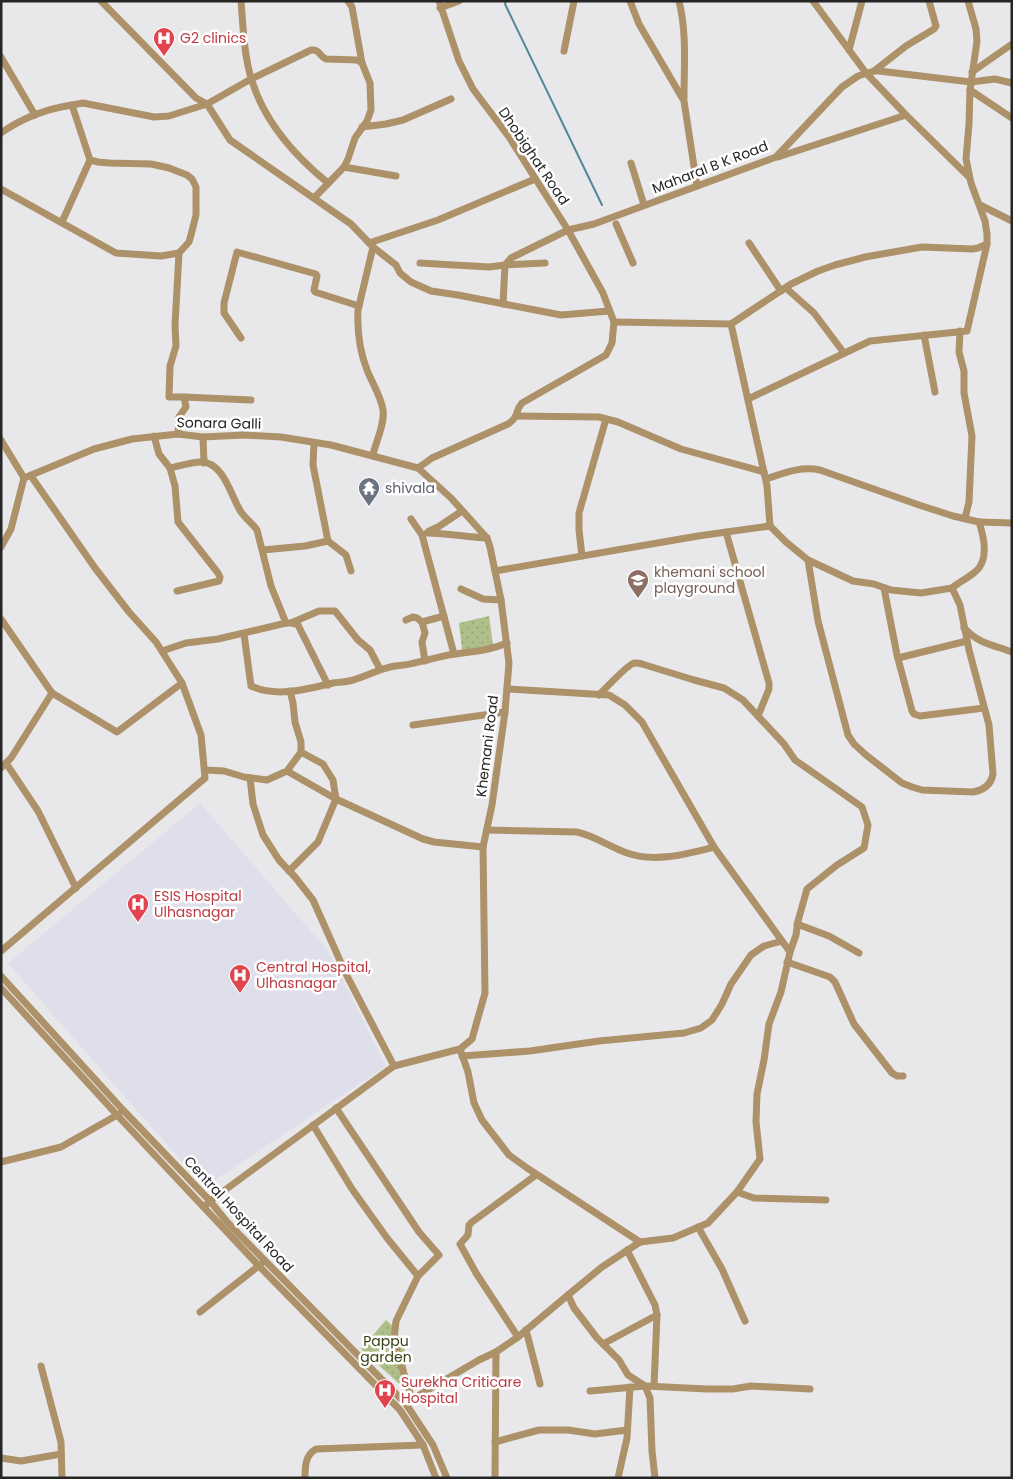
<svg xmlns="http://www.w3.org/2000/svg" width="1013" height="1479" font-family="Poppins,sans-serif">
<defs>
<pattern id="grass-dots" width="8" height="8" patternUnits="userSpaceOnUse" patternTransform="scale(1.25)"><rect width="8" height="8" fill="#afbf89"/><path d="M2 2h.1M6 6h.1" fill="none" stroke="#96a476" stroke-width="1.8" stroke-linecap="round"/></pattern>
</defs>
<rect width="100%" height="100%" fill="#e8e8eb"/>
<!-- built -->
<polygon fill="#dedfea" points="200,803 328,951 386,1066 204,1187 8,963"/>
<!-- grass -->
<g fill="url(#grass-dots)">
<polygon points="489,616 493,645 462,650 459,623"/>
<polygon points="386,1320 397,1330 394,1334 404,1344 407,1376 407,1391 361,1349"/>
</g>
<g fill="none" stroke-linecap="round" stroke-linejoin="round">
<!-- stream -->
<polyline stroke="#52869a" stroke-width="2" points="506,1 505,4 602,205"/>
<!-- minor -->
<g stroke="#ad9169" stroke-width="7">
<polyline points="101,1 196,98 207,104 230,140 351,224 373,247 396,265 400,273 411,282 431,291 458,295 561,315 609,311"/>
<path d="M241 1C243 27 244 56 252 81 265 123 295 156 328 183"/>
<polyline points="348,1 352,7 362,63"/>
<polyline points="630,1 639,24 684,101 697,186"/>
<path d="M679 1C687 33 684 66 684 98"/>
<polyline points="813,1 866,73 906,115 969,177"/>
<polyline points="440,8 459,1"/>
<polyline points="849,50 862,1"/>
<polyline points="564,51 574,1"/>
<polyline points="1,57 35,115"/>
<polyline points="874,71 906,46 934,29 936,26 929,1"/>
<polyline points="972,72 1012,44"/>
<polyline points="970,90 1012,118"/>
<path d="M72 105 83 103 154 117 169 116 207 104 251 79 311 50C320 49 319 56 326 59L357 60 362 63 370 83 371 110 367 121 355 138 348 159 344 167 314 198"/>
<polyline points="362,127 386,124 403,120 451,99"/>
<path d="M1 133C22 118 46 109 72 105L90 160 98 162 109 163 151 164 169 168 187 175 192 179 196 187V215L191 235 189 242 179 253 175 325 176 346 170 366 169 397H184L186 407 179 417 178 434"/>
<polyline points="778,157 906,115"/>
<polyline points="631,163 644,205"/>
<polyline points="344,167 396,176"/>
<polyline points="1,189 116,253 161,256 179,253"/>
<polyline points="980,205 1012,221"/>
<polyline points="62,222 90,160"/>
<polyline points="616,224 633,263"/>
<polyline points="369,243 438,220 535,179"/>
<polyline points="749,243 781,291"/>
<polyline points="420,263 489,267 505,265 545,263"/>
<polyline points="786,288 814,313 844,353"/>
<polyline points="503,304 505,265 511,258 568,230 594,224 776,157 842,87 858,76 874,71 879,71 971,82 995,79 1012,83"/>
<polyline points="614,322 731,324 767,486 770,526"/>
<polyline points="731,324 791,284 818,271 835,265 865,257 922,247 972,249 978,248 987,244"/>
<polyline points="960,331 959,352 964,371 964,393 972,436 969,502 965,518"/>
<polyline points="924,335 935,392"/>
<polyline points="241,338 224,313 224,303 237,252 316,274 317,276 314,290 315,292 359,306"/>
<polyline points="184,397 251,400"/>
<polyline points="748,399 870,341 967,331 987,244 987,234 985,221 971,183 966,159 969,124 970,90 977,41 976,29 968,1"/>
<polyline points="516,416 599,417 618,422 681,449 764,472"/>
<polyline points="154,436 159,454 170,468 175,486 178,522 218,573 220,577 219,581 177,591"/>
<polyline points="203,437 204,463"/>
<polyline points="1,440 24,478"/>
<polyline points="314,443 313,465 328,541 346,555 351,571"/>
<path d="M373 455C376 441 385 424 383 410 381 396 372 383 367 370 360 352 357 330 358 310L373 247"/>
<path d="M170 468C180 466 191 462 201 462 224 462 231 497 241 512 246 519 252 523 257 530L271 586 286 623"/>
<path d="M418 468 432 458 508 424C520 416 514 412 522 403L606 355 612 343 614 322 603 293 568 230 509 137 473 89 459 61 439 1"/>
<polyline points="24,478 94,449 132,439 178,434 203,437 244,435 281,437 331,445 418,468 451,498 487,538 490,547 501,600 509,663 505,712 492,805 483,847 485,993 472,1039 460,1049 394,1066 210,1201 204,1207"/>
<path d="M766 479C784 473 801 466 820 470L919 505 953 516 979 522C984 537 989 561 975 572 968 578 959 582 952 588"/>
<polyline points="411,519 422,535 454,654"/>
<polyline points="979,522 1012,523"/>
<polyline points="429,531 438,527 462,511"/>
<polyline points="726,532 769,683 769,689 758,716"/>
<path d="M427 533C447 533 466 537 487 538"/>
<polyline points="1,547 11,529 24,478"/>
<polyline points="263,550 305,546 328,541"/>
<polyline points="582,556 579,530 579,513 606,419"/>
<path d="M495 571 698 536 770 526 786 542 808 560 853 581 874 584 891 590 921 593 952 588 960 605 969 650 989 725 993 774C991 785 984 790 973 792L922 790 912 787 902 783 866 755 854 744 848 735 818 621 808 560"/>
<polyline points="884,588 897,655 912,711 914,714 920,716 984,708"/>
<polyline points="461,589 483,599 501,600"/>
<polyline points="1,619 52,693"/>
<polyline points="406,620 413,617 417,618 422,622 425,633 422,642 425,661"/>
<polyline points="422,622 444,616"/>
<polyline points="292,623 298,625 328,685"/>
<path d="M964 628C981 645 991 644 1012 652"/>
<path d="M244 634 251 686C277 698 307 689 333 683 341 682 349 682 356 679 369 675 381 668 395 666 402 665 408 665 414 663 428 660 441 656 455 654 474 651 488 651 507 643"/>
<polyline points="162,651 186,643 218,639 286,623 291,623 319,611 335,611 358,640 370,650 380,669"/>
<polyline points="898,658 967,641"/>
<path d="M599 695C606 688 627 665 634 663 637 663 640 663 642 664L694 680 724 688 743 700 784 744 795 760 862 807 868 825 864 848 837 865 807 889 798 921 796 935 790 952"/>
<polyline points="413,725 505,712"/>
<polyline points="6,763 38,811 76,888"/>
<polyline points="1,768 11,758 52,693 117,732 182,683"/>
<polyline points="205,770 224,771 244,777 267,780 287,771 301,752 301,742 295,722 293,703 290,691"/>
<polyline points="287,771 336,799 423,839 434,842 483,847"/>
<polyline points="250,778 253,804 263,835 279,860 295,877 313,900 346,974 394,1066"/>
<path d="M487 830 577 832C595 836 610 847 627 853 655 863 687 854 714 847"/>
<polyline points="289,871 318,842 336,799 333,780 323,764 301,752"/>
<polyline points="797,924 829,936 859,953"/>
<polyline points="1,951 205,778 201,735 182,683 156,642 129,612 95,568 31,476"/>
<polyline points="787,962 830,977 835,982 854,1024 892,1073 897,1076 903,1076"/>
<polyline points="1,976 123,1110 210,1201 227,1222 406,1404 433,1445 447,1478"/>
<polyline points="1,988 117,1115 259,1266 400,1410 423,1445 436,1478"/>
<polyline points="460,1049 468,1072 474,1103 482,1120 509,1155 527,1168 640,1242 673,1238 708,1223 737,1192 760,1159 756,1122 757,1094 764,1060 769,1024 781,992 790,952 714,847 642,722 625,705 609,695 507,689"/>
<polyline points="462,1056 530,1051 599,1041 684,1033 701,1028 712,1020 722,1004 731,984 751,955 764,946 782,941"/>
<polyline points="336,1108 419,1232 439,1255 418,1276 396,1321 394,1340 399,1358 412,1399"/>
<polyline points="313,1125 352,1189 387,1238 418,1276"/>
<polyline points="1,1162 61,1147 119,1114"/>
<polyline points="737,1192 754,1198 826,1200"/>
<polyline points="698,1227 722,1269 745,1321"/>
<polyline points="640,1242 602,1267 568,1295 574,1308 597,1338 619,1360 628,1375 645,1386 650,1398 652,1451 655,1478"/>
<polyline points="627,1250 655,1305 657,1315 654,1386"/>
<polyline points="200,1312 261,1264"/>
<polyline points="526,1330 540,1384"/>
<polyline points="518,1337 476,1273 460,1244 468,1235 469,1225 472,1222 536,1175"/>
<polyline points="603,1344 657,1315"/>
<polyline points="41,1366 61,1442 62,1478"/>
<polyline points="590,1391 645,1386 707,1389 733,1389 751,1386 810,1389"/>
<polyline points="409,1401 479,1360 496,1352 518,1337 568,1295"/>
<polyline points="495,1442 539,1430 568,1430 595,1434 627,1430"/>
<polyline points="1,1458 21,1461 61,1454"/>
<path d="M305 1478C305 1467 305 1455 316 1449L423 1445"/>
<polyline points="495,1478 496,1352"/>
<polyline points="618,1478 627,1438 630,1387"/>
</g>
</g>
<!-- icons -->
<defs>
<g id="hospital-pin" transform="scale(1.125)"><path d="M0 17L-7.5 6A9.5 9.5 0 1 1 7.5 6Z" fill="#e0444e" stroke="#fff"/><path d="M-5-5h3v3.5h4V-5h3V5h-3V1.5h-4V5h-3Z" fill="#fff"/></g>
<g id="temple-pin" transform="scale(1.125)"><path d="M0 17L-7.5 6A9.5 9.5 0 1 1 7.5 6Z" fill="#6b7280" stroke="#fff"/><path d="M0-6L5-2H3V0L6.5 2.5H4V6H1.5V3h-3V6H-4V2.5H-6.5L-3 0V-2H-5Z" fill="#fff"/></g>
<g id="school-pin" transform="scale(1.125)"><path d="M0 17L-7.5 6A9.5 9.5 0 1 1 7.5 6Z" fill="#8d6e63" stroke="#fff"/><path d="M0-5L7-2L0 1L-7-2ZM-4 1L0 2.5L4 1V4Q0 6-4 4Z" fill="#fff"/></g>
</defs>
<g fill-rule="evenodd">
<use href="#hospital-pin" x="164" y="38"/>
<use href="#temple-pin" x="369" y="488"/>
<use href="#school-pin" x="638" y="580"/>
<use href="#hospital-pin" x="138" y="904"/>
<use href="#hospital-pin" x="240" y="975"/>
<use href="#hospital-pin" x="385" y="1390"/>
</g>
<g text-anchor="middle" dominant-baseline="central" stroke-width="5" stroke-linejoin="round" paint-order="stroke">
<!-- health labels -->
<g font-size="14" fill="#be3a42" stroke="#fff" text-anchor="start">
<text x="180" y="38">G2 clinics</text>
<text x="154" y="896">ESIS Hospital<tspan x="154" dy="16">Ulhasnagar</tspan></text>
<text x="256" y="967">Central Hospital,<tspan x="256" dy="16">Ulhasnagar</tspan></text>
<text x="401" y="1382">Surekha Criticare<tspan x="401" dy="16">Hospital</tspan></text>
</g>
<!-- street labels -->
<g font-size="14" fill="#252526" stroke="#fff">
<text transform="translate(534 156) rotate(56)">Dhobighat Road</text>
<text transform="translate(710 167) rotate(-21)">Maharal B K Road</text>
<text transform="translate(219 423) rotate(1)">Sonara Galli</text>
<text transform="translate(487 746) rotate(-83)">Khemani Road</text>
<text transform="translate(239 1214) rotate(47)">Central Hospital Road</text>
</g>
<!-- worship labels -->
<g font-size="14" fill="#5b616d" stroke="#fff" text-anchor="start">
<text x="385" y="488">shivala</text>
</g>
<!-- education labels -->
<g font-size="14" fill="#785e54" stroke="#fff" text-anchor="start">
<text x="654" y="572">khemani school<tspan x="654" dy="16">playground</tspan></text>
</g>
<!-- park labels -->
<g font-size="14" fill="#364113" stroke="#fff">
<text x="386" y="1341">Pappu<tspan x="386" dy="16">garden</tspan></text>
</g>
</g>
<!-- border -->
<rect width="1013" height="1479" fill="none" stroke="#252526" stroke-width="5"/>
</svg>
